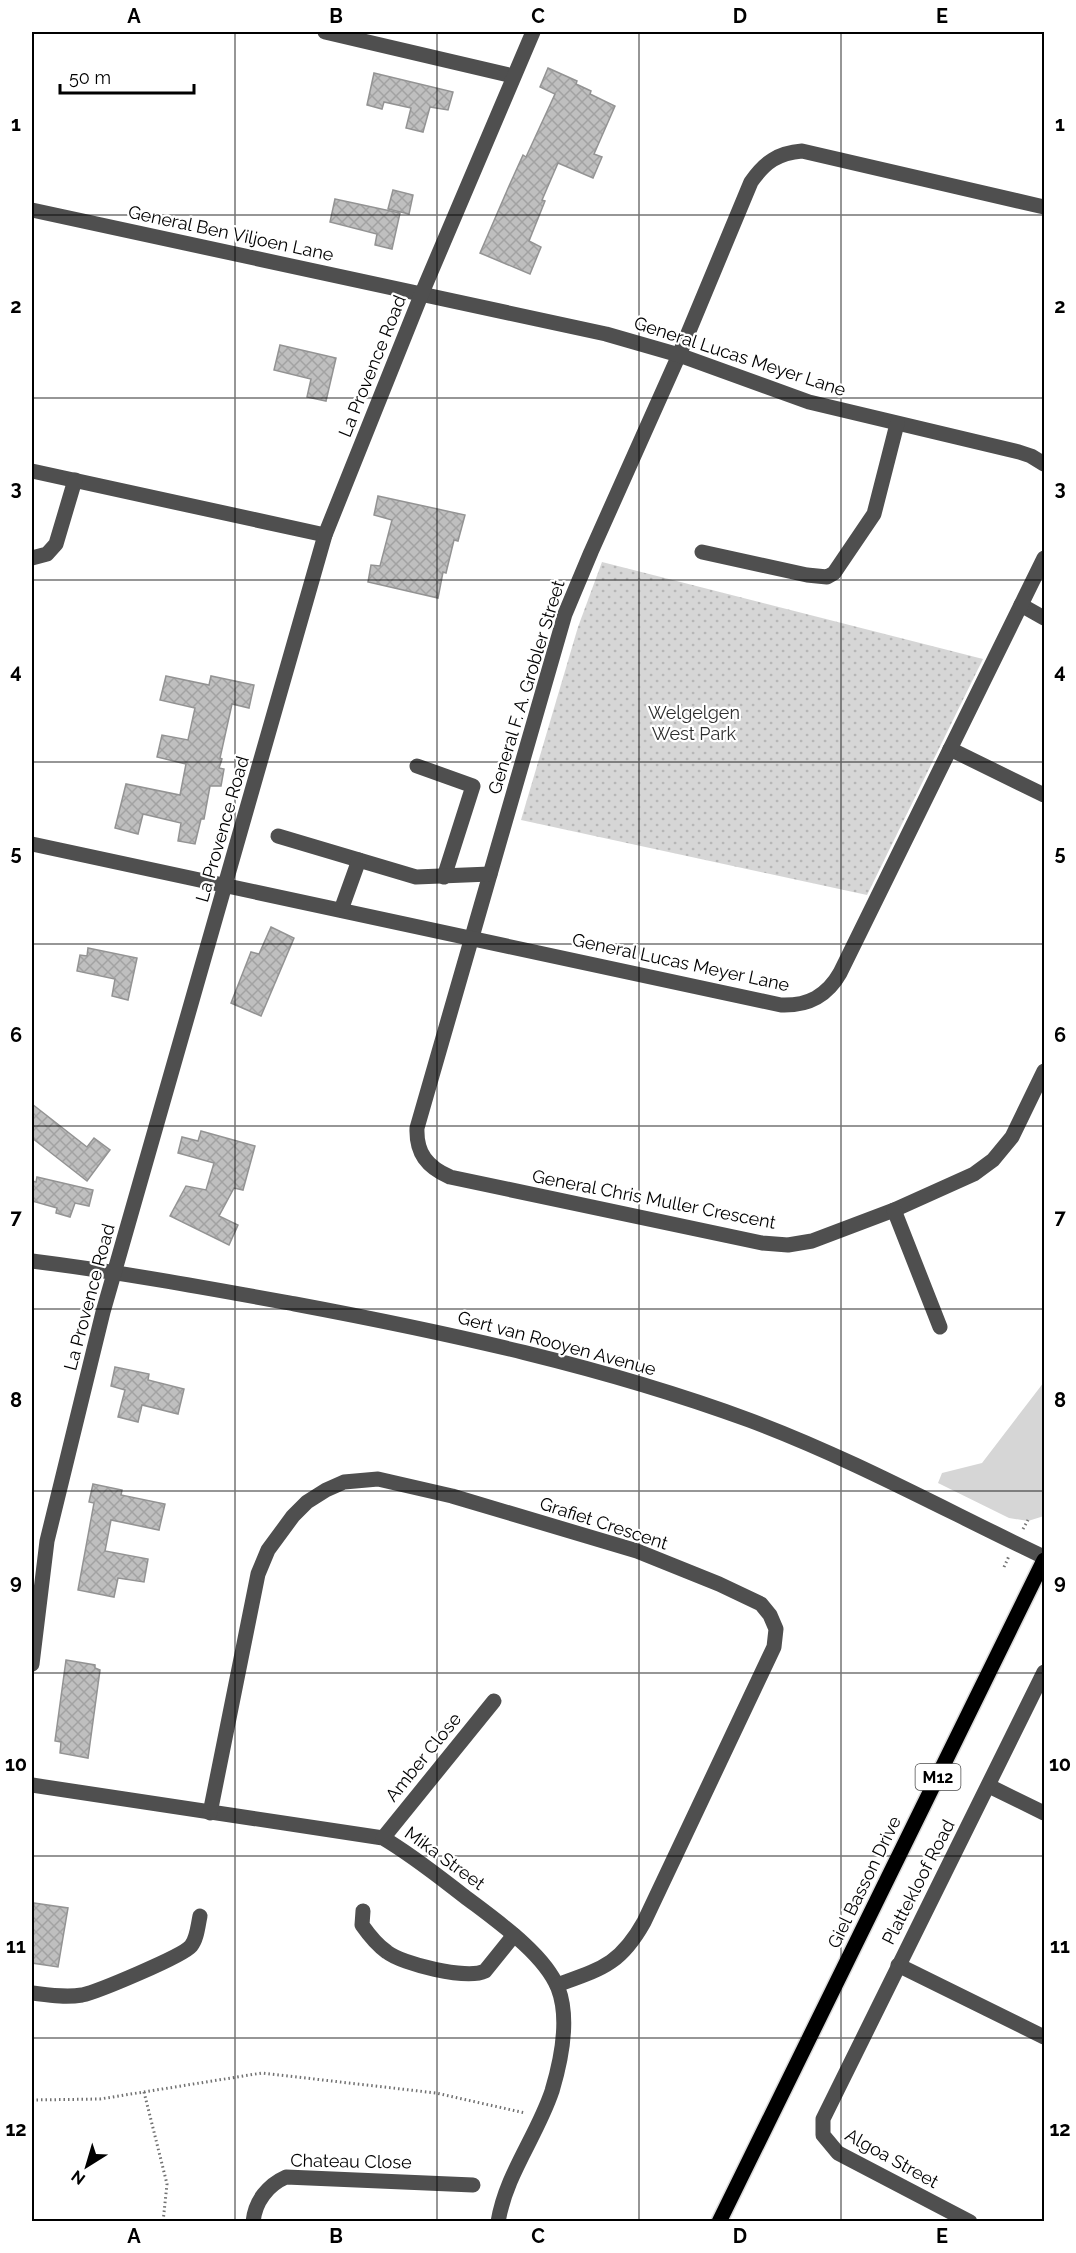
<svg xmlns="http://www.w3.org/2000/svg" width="1076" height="2253" font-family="Raleway,sans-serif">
<defs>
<pattern id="park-dots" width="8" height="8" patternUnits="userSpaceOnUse" patternTransform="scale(1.5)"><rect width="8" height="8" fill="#d6d6d6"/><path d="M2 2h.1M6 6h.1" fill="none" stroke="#b6b6b6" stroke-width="1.8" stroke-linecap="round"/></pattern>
<pattern id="building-cross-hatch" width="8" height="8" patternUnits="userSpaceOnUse" patternTransform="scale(1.5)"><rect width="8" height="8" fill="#bfbfbf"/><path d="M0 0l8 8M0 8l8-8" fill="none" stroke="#a2a2a2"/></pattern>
</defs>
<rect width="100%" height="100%" fill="#fff"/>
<!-- green -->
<polygon fill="#d6d6d6" points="1044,1382 1044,1516 1028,1521 1009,1518 938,1483 942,1473 982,1463"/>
<!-- park -->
<polygon fill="url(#park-dots)" points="602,562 983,659 867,895 521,820 578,627"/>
<!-- building -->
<g fill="url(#building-cross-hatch)" stroke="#939393" stroke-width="1.5">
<polygon points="548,68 577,81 576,84 591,91 590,94 615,106 594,154 602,157 593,178 558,163 542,200 545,201 529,241 541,247 530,274 480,253 509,186 523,155 526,157 555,94 540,87"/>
<polygon points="374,73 453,92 448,110 430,107 423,132 406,128 411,108 384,102 382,109 367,105"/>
<polygon points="393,190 413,195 409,214 388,209"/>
<polygon points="335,199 400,213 392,249 375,245 377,234 330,222"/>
<polygon points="280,345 336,358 326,401 307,397 311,379 274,370"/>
<polygon points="378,496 465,515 458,541 454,540 446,573 443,572 438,598 368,582 371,565 380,566 392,520 374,515"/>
<polygon points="166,676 209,685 211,676 254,685 249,708 232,704 220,758 222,759 219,768 224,769 221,786 210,786 204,819 201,819 195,844 178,841 181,823 143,814 138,834 115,828 126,784 180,795 186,764 157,757 162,735 188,740 195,708 160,700"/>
<polygon points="271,927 294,938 261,1016 231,1003 251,952 259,954"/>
<polygon points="88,948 137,958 128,1000 112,996 115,979 77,971 80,955 87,956"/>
<polygon points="32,1104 87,1147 94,1138 110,1150 87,1181 32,1138"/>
<polygon points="201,1131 255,1146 243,1190 234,1188 219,1216 238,1225 229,1245 170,1216 186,1186 206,1190 214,1163 178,1153 182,1137 198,1141"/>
<polygon points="37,1177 93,1190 89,1206 75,1203 70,1217 56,1213 57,1208 32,1201 32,1181 36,1182"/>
<polygon points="115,1367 149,1374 148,1380 184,1389 178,1414 142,1405 138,1422 118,1417 125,1390 111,1386"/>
<polygon points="93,1484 122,1490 121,1495 165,1504 159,1530 111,1520 105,1551 148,1559 144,1582 118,1578 114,1597 78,1590 94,1503 89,1502"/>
<polygon points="66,1660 95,1665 95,1668 100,1670 88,1758 60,1753 61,1742 55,1741"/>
<polygon points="34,1903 68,1908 58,1967 32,1963 32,1917"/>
</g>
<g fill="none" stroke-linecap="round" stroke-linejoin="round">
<!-- major casing -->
<g stroke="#dbdbdb" stroke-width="18">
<polyline id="major" points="719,2222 1044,1560"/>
</g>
<!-- path -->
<g stroke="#717171" stroke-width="3" stroke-dasharray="1.5 3" stroke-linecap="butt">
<polyline points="1023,1529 1028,1520"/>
<polyline points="1004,1567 1009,1556"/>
<polyline points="144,2092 167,2184 163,2222"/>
<polyline points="32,2100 100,2099 262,2073 436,2093 525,2113"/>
</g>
<!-- minor -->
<g stroke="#4f4f4f" stroke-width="15">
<polyline points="325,32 513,76"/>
<path d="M1044 207 802 151C778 153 765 162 751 182L679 355 591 552 565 614 417 1128C416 1153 427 1167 450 1177L762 1243 788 1245 812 1241 894 1210 974 1174 993 1160 1012 1137 1044 1071"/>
<polyline points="32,210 606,334 679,355 809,402 1019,452 1031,456 1044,464"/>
<polyline points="32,471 325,535"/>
<polyline points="702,552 807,575 827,577 834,573 874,514 897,424"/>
<polyline points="32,558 47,554 56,544 75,480"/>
<polyline points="1021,605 1044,618"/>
<polyline points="950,749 1044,795"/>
<polyline points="417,766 473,786 444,877"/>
<polyline points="278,836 416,877 490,874"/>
<path d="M32 844 781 1005C808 1006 827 996 840 973L1044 558"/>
<polyline points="341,910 359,860"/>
<polyline points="894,1210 940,1327"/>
<path d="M32 1261C120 1272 207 1288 295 1304 449 1333 602 1366 749 1420 851 1458 947 1511 1044 1557"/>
<polyline points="32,1664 47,1541 103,1312 325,535 422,293 533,32"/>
<path d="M32 1785 383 1838C412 1855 438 1876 464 1896 494 1919 544 1953 558 1988 570 2019 561 2061 552 2091 537 2136 506 2174 498 2222"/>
<polyline points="989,1786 1044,1813"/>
<path d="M210 1813 258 1574 268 1550 293 1516 307 1502 326 1490 344 1482 378 1479 452 1496 637 1551 719 1584 761 1604 770 1615 776 1629 774 1647 644 1922C620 1965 601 1969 557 1985"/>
<polyline points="383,1838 494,1701"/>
<path d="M363 1911 362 1925C369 1935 377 1945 387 1952 402 1964 467 1980 485 1971L514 1935"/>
<polyline points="898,1965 1044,2037"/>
<path d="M32 1993C48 1995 65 1998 82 1995 97 1992 183 1956 191 1946 197 1939 198 1925 200 1916"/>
<path d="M253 2222C255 2201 268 2185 286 2177L473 2185"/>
<polyline points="970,2222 838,2153 823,2135 823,2119 1044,1672"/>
</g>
<!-- major -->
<use href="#major" stroke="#000" stroke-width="15"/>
</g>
<!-- grid -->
<path fill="none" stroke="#000" stroke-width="1.5" stroke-opacity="0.55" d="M235 32V2222M437 32V2222M639 32V2222M841 32V2222M32 215H1044M32 398H1044M32 580H1044M32 762H1044M32 944H1044M32 1126H1044M32 1309H1044M32 1491H1044M32 1673H1044M32 1856H1044M32 2038H1044"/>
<g text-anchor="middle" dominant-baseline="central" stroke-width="4.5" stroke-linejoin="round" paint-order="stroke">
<!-- shield labels -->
<rect fill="#fff" stroke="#4c4c4c" stroke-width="1.5" x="915.5" y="1764" width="45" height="26" rx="4.5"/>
<g font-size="16" font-weight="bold" fill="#000">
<text x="938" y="1777">M12</text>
</g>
<!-- street labels -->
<g font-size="18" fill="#000" stroke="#fff">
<text transform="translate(231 233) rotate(12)">General Ben Viljoen Lane</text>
<text transform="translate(740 356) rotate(18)">General Lucas Meyer Lane</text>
<text transform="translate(372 366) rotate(-68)">La Provence Road</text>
<text transform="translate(526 687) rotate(-73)">General F. A. Grobler Street</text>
<text transform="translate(222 829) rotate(-74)">La Provence Road</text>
<text transform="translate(681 962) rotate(12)">General Lucas Meyer Lane</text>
<text transform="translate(654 1199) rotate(11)">General Chris Muller Crescent</text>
<text transform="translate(89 1297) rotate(-75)">La Provence Road</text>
<text transform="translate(557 1343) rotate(15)">Gert van Rooyen Avenue</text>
<text transform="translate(604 1523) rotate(18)">Grafiet Crescent</text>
<text transform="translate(423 1757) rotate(-51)">Amber Close</text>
<text transform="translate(445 1858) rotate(36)">Mika Street</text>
<text transform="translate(864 1882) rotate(-64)">Giel Basson Drive</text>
<text transform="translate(918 1882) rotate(-63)">Plattekloof Road</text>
<text transform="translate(892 2158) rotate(29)">Algoa Street</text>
<text transform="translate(351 2161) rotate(1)">Chateau Close</text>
</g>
<!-- park labels -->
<g font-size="18" fill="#2d2d2d" stroke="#fff">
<text x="694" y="712">Welgelgen<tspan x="694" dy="21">West Park</tspan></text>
</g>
</g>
<!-- border -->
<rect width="1076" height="2253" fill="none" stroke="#ffffff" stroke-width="66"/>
<!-- north arrow -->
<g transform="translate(87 2166) rotate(217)" stroke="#ffffff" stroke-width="4.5" paint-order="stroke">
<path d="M0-4.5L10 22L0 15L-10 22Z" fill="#000000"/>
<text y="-9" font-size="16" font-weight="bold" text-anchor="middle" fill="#000000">N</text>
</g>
<!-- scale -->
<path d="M60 84v9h134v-9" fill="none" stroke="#000000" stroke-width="3"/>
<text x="69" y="84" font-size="18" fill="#000000" stroke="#ffffff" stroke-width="4.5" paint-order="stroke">50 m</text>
<rect x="33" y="33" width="1010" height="2187" fill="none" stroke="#000" stroke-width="2"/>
<g font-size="20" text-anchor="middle" font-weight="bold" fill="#000">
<text x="134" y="23">A</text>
<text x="336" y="23">B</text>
<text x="538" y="23">C</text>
<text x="740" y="23">D</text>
<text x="942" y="23">E</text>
<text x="16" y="131">1</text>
<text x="1060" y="131">1</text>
<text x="16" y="313">2</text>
<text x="1060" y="313">2</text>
<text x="16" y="495">3</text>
<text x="1060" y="495">3</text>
<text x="16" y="678">4</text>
<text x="1060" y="678">4</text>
<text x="16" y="860">5</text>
<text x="1060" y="860">5</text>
<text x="16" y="1042">6</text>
<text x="1060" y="1042">6</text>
<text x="16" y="1224">7</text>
<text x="1060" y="1224">7</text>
<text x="16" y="1407">8</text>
<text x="1060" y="1407">8</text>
<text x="16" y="1589">9</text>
<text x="1060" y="1589">9</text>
<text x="16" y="1771">10</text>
<text x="1060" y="1771">10</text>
<text x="16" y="1953">11</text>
<text x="1060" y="1953">11</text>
<text x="16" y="2136">12</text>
<text x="1060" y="2136">12</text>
<text x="134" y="2243">A</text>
<text x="336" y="2243">B</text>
<text x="538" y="2243">C</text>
<text x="740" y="2243">D</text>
<text x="942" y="2243">E</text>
</g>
</svg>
